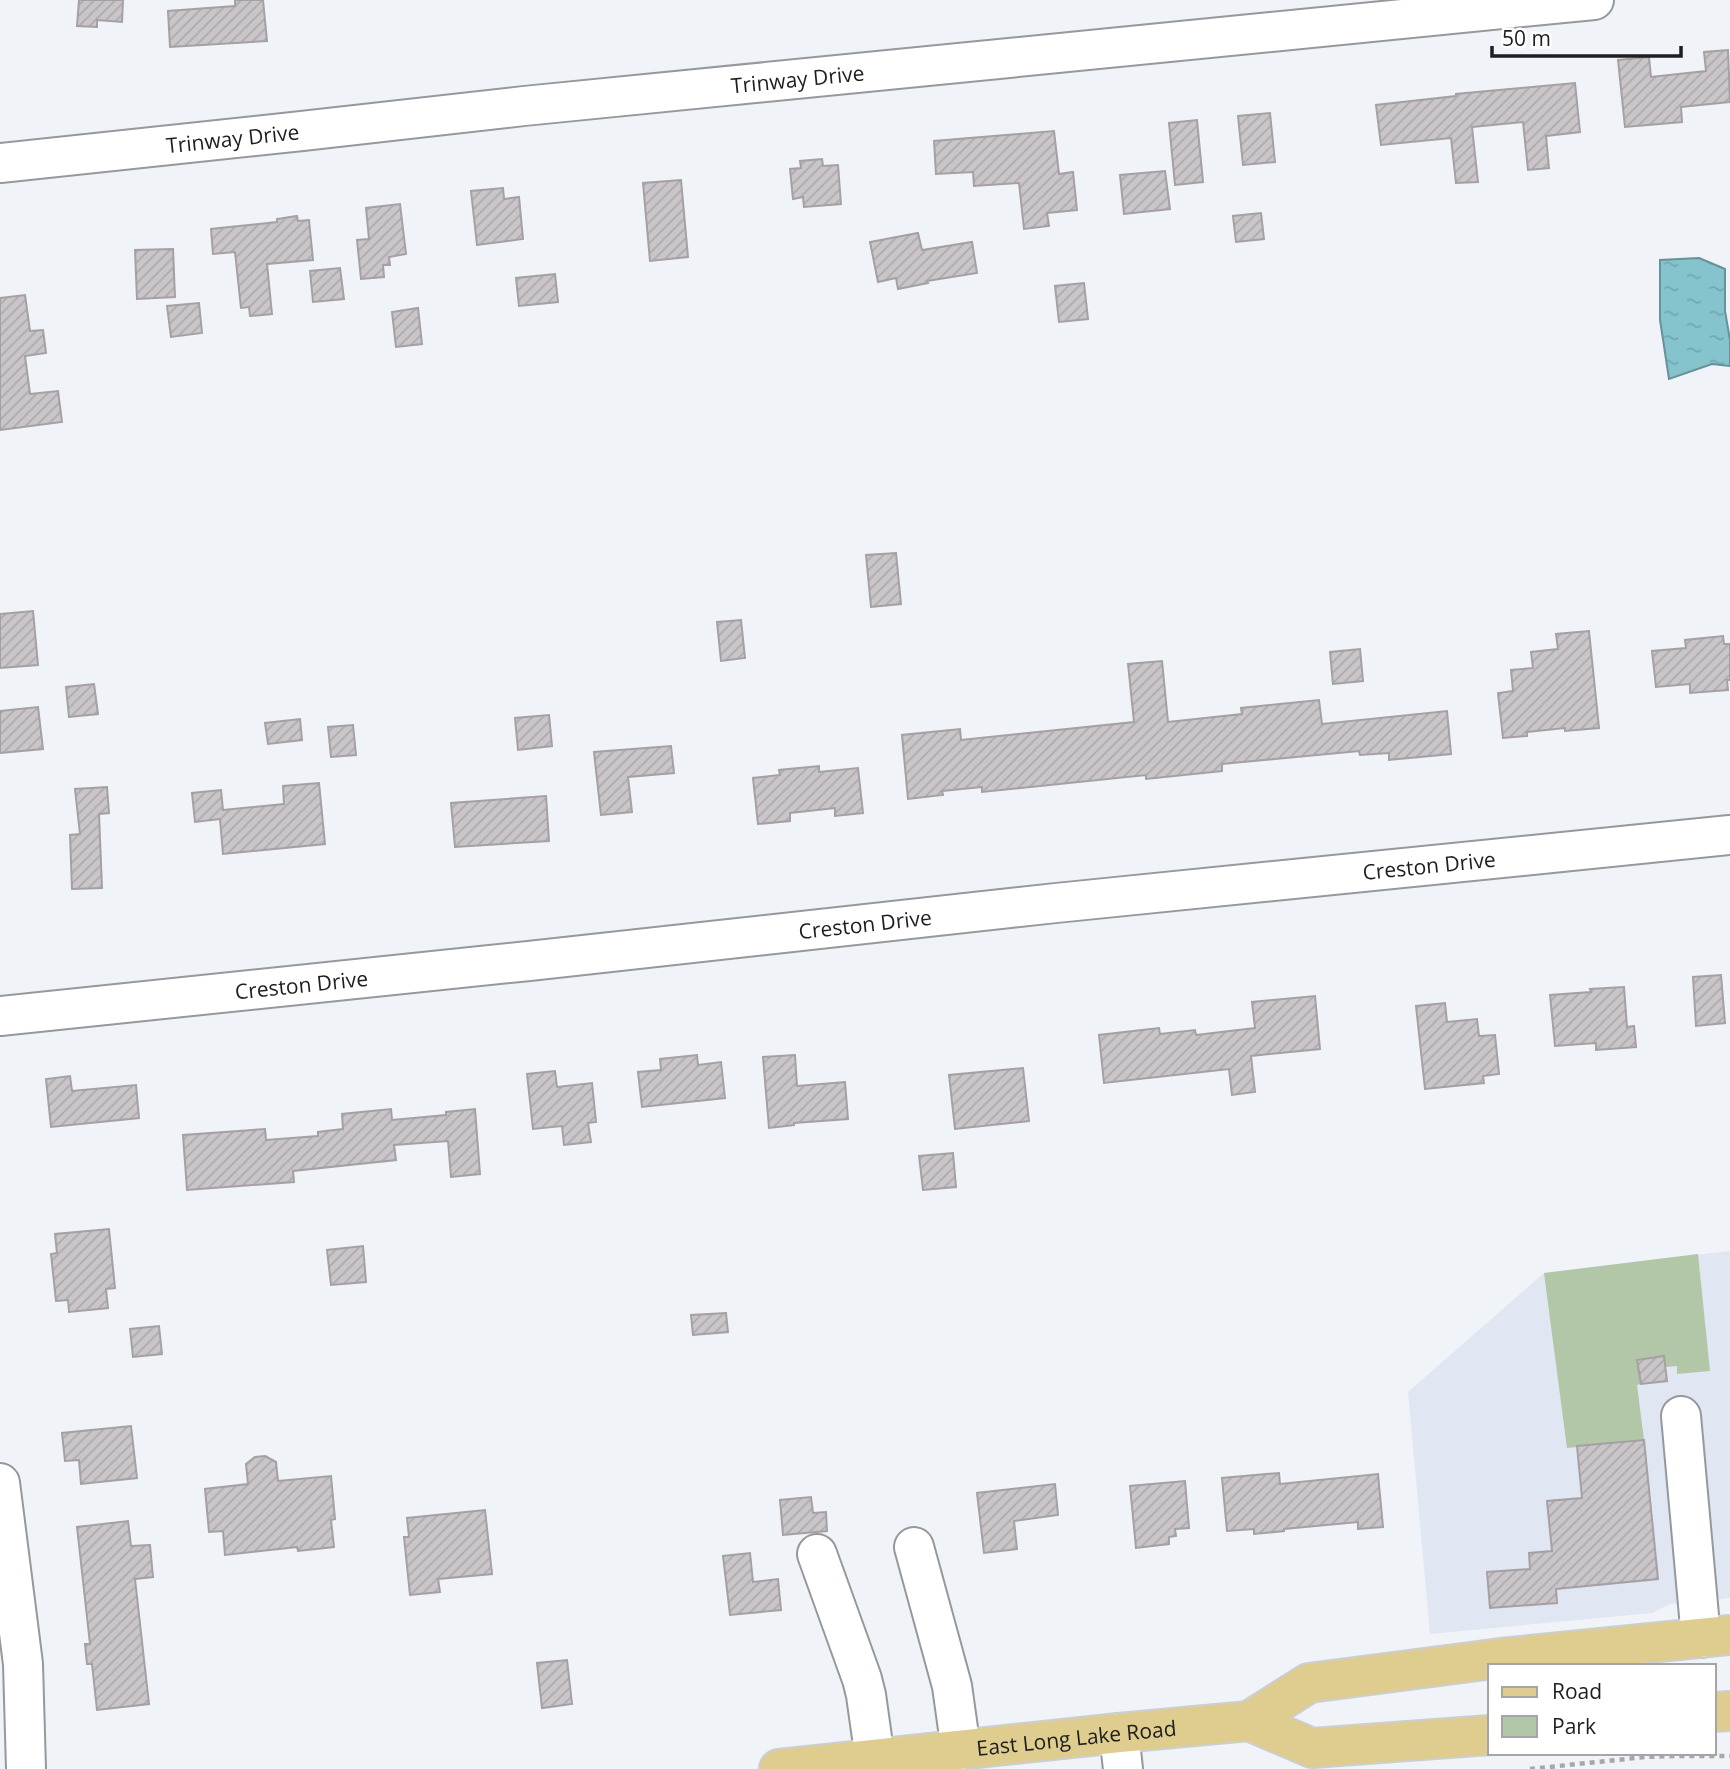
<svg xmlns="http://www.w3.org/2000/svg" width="1730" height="1769" font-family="'Open Sans',sans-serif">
<defs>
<pattern id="water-ripples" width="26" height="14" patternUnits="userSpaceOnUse" patternTransform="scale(1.75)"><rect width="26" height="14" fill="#85c3cd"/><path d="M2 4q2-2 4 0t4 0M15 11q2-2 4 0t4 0" fill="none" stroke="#72a7b0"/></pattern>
<pattern id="building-hatch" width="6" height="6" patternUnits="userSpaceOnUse" patternTransform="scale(1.75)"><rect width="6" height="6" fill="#cac5c9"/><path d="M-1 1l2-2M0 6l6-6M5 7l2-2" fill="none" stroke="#ada9ac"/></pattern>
</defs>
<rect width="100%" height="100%" fill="#f0f3f8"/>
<!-- built -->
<polygon fill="#e0e6f2" points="1730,1251 1730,1598 1670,1604 1652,1613 1430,1634 1408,1392 1544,1273"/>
<!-- park -->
<polygon fill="#b1c7a8" points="1698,1254 1710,1371 1677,1374 1677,1366 1665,1367 1664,1357 1638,1360 1641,1384 1637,1385 1644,1440 1567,1448 1544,1273"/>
<!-- water -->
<polygon fill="url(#water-ripples)" stroke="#669299" stroke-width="2" points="1699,258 1725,269 1725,311 1730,340 1730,366 1712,364 1669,379 1660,320 1660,260"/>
<!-- building -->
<g fill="url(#building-hatch)" stroke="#a4a0a3" stroke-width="2">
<polygon points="79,0 123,0 122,22 97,20 97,27 77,26"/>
<polygon points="235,0 263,0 267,41 170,47 168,11 235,6"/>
<polygon points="1728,50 1730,102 1681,107 1682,122 1625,127 1618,60 1649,57 1651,77 1706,71 1704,52"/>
<polygon points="1575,83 1580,132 1546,136 1549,168 1528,170 1523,122 1472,127 1478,182 1456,183 1451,138 1381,145 1376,105 1456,96 1456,94"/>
<polygon points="1270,113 1275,162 1243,165 1238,116"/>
<polygon points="1197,120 1203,182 1175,185 1169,123"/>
<polygon points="1054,131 1059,174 1073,172 1077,210 1047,213 1049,226 1024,229 1019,183 974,186 973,172 936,174 934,141"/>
<polygon points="822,159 823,166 838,165 841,204 804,207 803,197 793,199 790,169 801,168 800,161"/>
<polygon points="1165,171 1170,209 1124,214 1120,175"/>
<polygon points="681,180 688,257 650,261 643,183"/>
<polygon points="503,188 504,199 519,197 523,239 477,245 471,191"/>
<polygon points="400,204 406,254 389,257 390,265 383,265 384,277 361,279 357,240 369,239 366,208"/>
<polygon points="1261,213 1264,239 1236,242 1233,216"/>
<polygon points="297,216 298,221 309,220 313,260 267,264 272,314 250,316 249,307 241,308 235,252 213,254 211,229 277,222 277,219"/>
<polygon points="918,233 922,250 972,242 977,273 927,281 928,283 898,289 896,278 878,282 870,242"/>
<polygon points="173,249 175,297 137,299 135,250"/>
<polygon points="340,268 344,299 313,302 310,271"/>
<polygon points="555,274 558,302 519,306 516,278"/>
<polygon points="1084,283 1088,319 1059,322 1055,286"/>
<polygon points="25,295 30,331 43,330 46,353 25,356 30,394 58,391 62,422 0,430 0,298"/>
<polygon points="199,303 202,333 171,337 167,306"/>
<polygon points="418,308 422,344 396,347 392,312"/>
<polygon points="896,553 901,604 871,607 866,555"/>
<polygon points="33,611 38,665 0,668 0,614"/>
<polygon points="741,620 745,658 721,661 717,622"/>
<polygon points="1589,631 1599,728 1565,731 1565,728 1527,732 1527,736 1503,738 1498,693 1513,691 1511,670 1533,668 1531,652 1558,649 1556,634"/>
<polygon points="1723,636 1724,644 1730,644 1730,680 1727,680 1728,690 1690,693 1690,684 1656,687 1652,651 1686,648 1685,640"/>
<polygon points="1360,649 1363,681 1333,684 1330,652"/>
<polygon points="1162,661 1168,722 1242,714 1241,708 1319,700 1322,724 1447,711 1451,754 1389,760 1389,753 1360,755 1359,751 1222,764 1222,771 1146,779 1146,775 982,792 982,787 942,791 943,795 908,799 902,735 960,729 961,740 1134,722 1128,664"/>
<polygon points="94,684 98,714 69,717 66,687"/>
<polygon points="38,707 43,749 0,753 0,711"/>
<polygon points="549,715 552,746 518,750 515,718"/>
<polygon points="300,719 302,740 268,744 265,723"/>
<polygon points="353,725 356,755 331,757 328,727"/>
<polygon points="671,746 674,773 628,777 632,812 601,815 594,752"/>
<polygon points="819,766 819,772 858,768 863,813 835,816 835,808 790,813 790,821 758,824 753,778 780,775 779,770"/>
<polygon points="319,783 325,844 223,854 220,819 195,822 192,793 221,790 223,810 284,804 283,786"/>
<polygon points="107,787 109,813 99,814 102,888 72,889 70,835 80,834 75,789"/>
<polygon points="546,796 549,841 455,847 451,803"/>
<polygon points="1721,975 1725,1023 1696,1026 1693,977"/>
<polygon points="1624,987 1627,1027 1634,1026 1636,1047 1596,1050 1596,1043 1555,1046 1550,995 1591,992 1590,989"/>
<polygon points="1315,996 1320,1049 1251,1056 1255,1092 1232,1095 1229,1069 1104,1083 1099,1035 1159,1028 1160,1034 1195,1030 1196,1035 1255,1028 1252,1002"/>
<polygon points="1445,1003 1447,1022 1477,1019 1479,1036 1495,1035 1499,1074 1483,1076 1484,1083 1425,1089 1416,1006"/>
<polygon points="697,1055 698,1065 721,1062 725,1098 642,1107 638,1072 661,1070 660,1059"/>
<polygon points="795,1055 797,1086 845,1082 848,1119 794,1123 794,1125 769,1128 763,1057"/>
<polygon points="1023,1068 1029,1121 955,1129 949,1075"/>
<polygon points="555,1071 557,1087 592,1083 596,1122 588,1123 591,1142 564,1145 562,1126 533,1129 527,1074"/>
<polygon points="70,1076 72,1091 136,1085 139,1118 51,1127 46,1079"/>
<polygon points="391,1109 392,1120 446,1115 446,1112 475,1109 480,1174 451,1177 448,1141 394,1145 396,1160 293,1171 294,1182 187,1190 183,1135 265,1129 266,1140 318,1136 318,1132 343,1129 342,1114"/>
<polygon points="953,1153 956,1187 923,1190 919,1156"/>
<polygon points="109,1229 115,1288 106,1289 108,1308 69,1312 68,1300 56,1301 51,1254 57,1253 55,1234"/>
<polygon points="363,1246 366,1282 331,1285 327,1250"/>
<polygon points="726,1313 728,1332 693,1335 691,1315"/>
<polygon points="159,1326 162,1354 133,1357 130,1329"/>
<polygon points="1664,1356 1667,1381 1641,1384 1637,1360"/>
<polygon points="131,1426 137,1478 81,1484 79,1460 65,1461 62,1433"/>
<polygon points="1644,1440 1658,1579 1556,1589 1557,1603 1490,1608 1487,1572 1530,1569 1529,1553 1552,1551 1547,1501 1582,1498 1577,1446"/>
<polygon points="265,1456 276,1462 278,1481 331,1476 335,1519 331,1520 334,1547 298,1551 297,1547 225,1555 223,1531 209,1532 205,1489 248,1484 246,1464 255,1457"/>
<polygon points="1279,1473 1280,1484 1378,1474 1383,1527 1358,1529 1358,1522 1284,1529 1284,1531 1254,1534 1254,1529 1227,1531 1222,1478"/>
<polygon points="1185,1481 1189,1528 1175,1529 1176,1536 1169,1537 1169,1544 1136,1548 1130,1486"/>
<polygon points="1055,1484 1058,1515 1014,1521 1017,1549 984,1553 977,1493"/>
<polygon points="811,1497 813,1513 826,1512 827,1531 783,1535 780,1500"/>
<polygon points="485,1510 492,1574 438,1579 440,1592 410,1595 404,1537 409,1537 407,1518"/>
<polygon points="128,1521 131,1546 150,1545 153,1577 135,1579 149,1704 97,1710 92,1664 87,1664 85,1644 90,1644 77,1527"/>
<polygon points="750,1553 753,1582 778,1579 781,1610 730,1615 723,1556"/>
<polygon points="567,1660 572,1704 542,1708 537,1663"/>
</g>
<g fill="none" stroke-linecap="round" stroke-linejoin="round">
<!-- minor casing -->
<g stroke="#95989c" stroke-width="42">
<g id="minor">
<path id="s1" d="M0 163 302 131 524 106 1594 0"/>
<path id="s2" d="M0 1016 529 961 1056 903 1730 835"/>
<polyline points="1681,1416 1701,1638"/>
<polyline points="0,1483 23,1664 26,1769"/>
<polyline points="914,1547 952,1686 961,1750"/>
<polyline points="817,1554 862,1679 866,1695 875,1759"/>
<polyline points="1119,1733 1123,1769"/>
</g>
</g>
<!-- major casing -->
<g stroke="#cdcece" stroke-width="42">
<g id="major">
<polyline points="1714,1712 1730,1711"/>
<polyline points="1249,1721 1312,1748 1490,1735"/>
<path id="s3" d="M779 1769 1119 1733 1249 1721 1309 1683 1501 1658 1730 1635"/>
</g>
</g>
<!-- path -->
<polyline stroke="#a5a7ab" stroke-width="4.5" stroke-dasharray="5 5" stroke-linecap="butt" points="1530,1769 1645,1757 1675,1756 1730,1756"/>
<!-- minor -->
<use href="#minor" stroke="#fff" stroke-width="38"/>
<!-- major -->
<use href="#major" stroke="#decd8e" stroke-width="38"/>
</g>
<g text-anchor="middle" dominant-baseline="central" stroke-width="6" stroke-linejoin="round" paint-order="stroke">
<!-- street labels -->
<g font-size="21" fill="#1d1e20" stroke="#fff">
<text stroke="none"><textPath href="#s1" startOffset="802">Trinway Drive</textPath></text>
<text stroke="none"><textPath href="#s1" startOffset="234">Trinway Drive</textPath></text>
<text stroke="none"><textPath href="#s2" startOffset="1437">Creston Drive</textPath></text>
<text stroke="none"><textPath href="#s2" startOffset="870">Creston Drive</textPath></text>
<text stroke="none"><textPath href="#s2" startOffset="303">Creston Drive</textPath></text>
<text stroke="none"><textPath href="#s3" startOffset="299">East Long Lake Road</textPath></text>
</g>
</g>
<!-- legend -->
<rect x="1488" y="1664" width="228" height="91" fill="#ffffff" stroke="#a5a5a6" stroke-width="2"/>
<rect x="1502" y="1687" width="35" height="10" fill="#decd8e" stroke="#a5a5a6" stroke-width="2"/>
<text x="1552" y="1699" font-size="21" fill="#1d1e20">Road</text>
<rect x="1502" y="1716" width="35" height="21" fill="#b1c7a8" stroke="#a5a5a6" stroke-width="2"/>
<text x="1552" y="1734" font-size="21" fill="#1d1e20">Park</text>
<!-- scale -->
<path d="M1492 46v10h189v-10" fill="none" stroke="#1d1e20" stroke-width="3.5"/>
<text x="1502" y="46" font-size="21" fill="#1d1e20" stroke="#ffffff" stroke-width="5" paint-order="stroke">50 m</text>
</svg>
